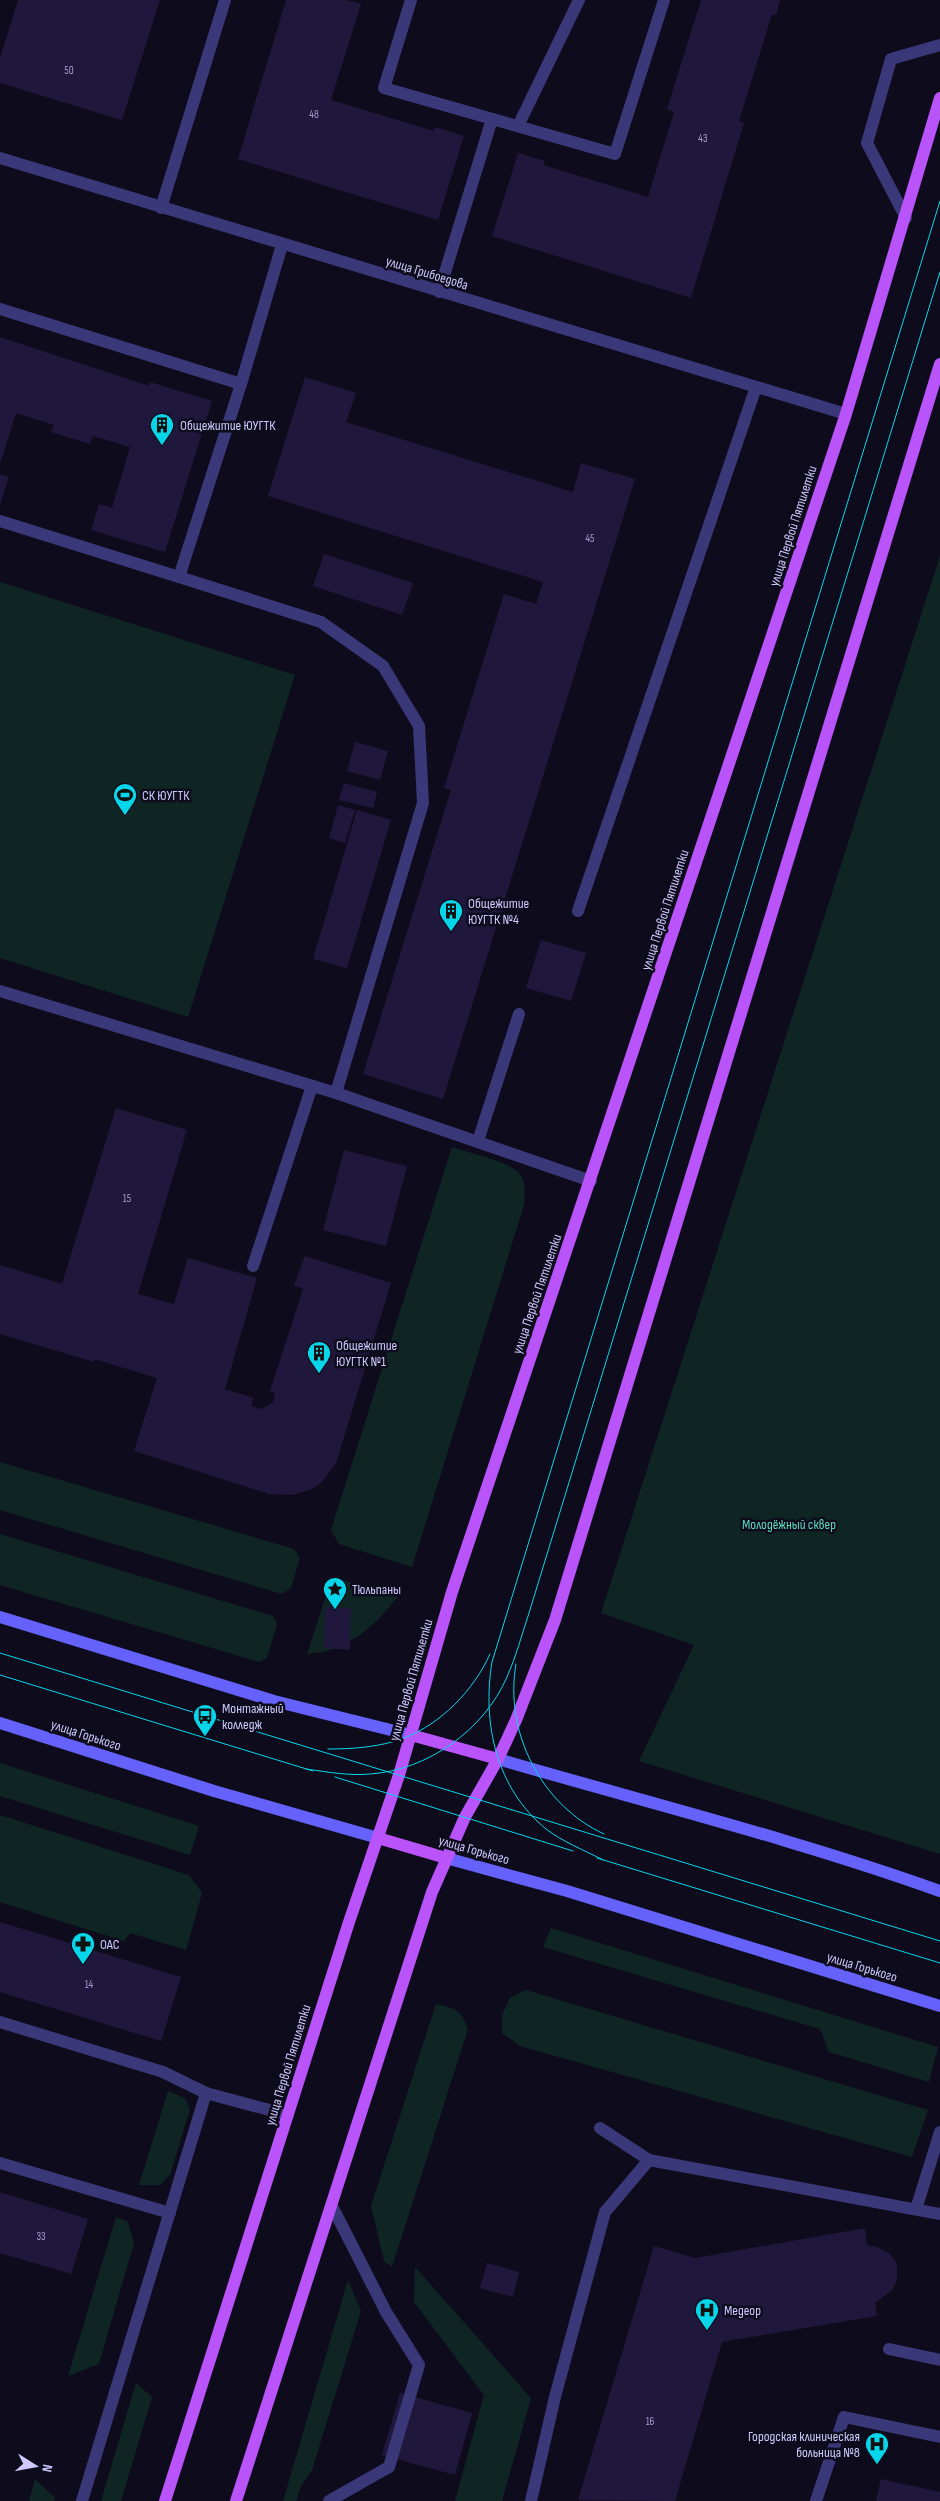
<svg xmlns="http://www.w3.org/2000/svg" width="940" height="2501" font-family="'Sofia Sans Condensed',sans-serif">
<rect width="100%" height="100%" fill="#0e0c1c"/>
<!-- green -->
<g fill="#0f2524">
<polygon points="940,556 940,1854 639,1761 694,1645 601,1613"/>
<polygon points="0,582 295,675 188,1017 0,958"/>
<path d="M452 1147C468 1153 510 1161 520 1174 526 1182 525 1195 524 1205L412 1567 339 1544 331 1530Z"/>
<polygon points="0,1462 294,1549 300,1558 291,1588 282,1594 0,1510"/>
<polygon points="0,1534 273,1616 277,1624 267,1658 259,1662 0,1585"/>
<path d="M332 1577 398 1596C375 1627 347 1651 307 1654Z"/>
<polygon points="0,1763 199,1826 190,1855 0,1796"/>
<polygon points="0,1815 189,1875 202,1893 186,1950 130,1933 124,1941 0,1902"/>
<polygon points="551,1928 938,2047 929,2082 829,2052 820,2029 543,1947"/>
<polygon points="526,1990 928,2110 912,2157 520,2046 502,2033 502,2015 510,1998"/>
<path d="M436 2004C455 2008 461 2010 468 2029L392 2267 384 2261 371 2206Z"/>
<polygon points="168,2091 185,2098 190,2109 170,2175 160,2185 139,2185"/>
<polygon points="116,2217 128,2222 134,2243 99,2364 68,2376"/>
<polygon points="415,2267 531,2398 502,2501 455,2501 484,2395 414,2302"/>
<polygon points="348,2280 361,2311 312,2470 301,2486 296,2501 283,2501"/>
<polygon points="136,2383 152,2397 121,2501 101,2501"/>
<polygon points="35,2479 55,2498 54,2501 29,2501"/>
</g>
<!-- building -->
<g fill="#1f183c">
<polygon points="18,0 160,0 122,120 0,83 0,58"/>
<polygon points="286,0 346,0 361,4 331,100 434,131 435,127 464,136 438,220 238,159"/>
<polygon points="701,0 780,0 776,15 772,14 739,121 744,123 691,298 492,236 518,153 545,161 543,165 648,197 674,112 667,109"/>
<polygon points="0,337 149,386 150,382 212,401 165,552 91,530 99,504 112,508 130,447 93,436 90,444 51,432 54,425 16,413 0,464"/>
<polygon points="305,377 356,393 346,422 573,492 581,463 635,479 443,1099 363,1074 451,790 444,788 504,594 536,604 543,582 268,496"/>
<polygon points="0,474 9,477 0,505"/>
<polygon points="324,554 413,583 402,615 313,586"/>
<polygon points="355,742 388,751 380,780 347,771"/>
<polygon points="344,783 377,792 373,808 339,800"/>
<polygon points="338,805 355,810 345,843 329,838"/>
<polygon points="357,810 391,820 347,968 313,959"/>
<polygon points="541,940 586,953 571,1001 526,988"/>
<polygon points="116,1108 187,1130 138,1294 174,1304 188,1258 257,1278 225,1389 254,1398 251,1406 262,1409 273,1402 275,1393 270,1391 303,1289 294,1285 305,1256 391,1283 336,1463 323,1481 312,1489 293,1495 269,1494 134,1451 157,1378 94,1359 94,1362 0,1334 0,1265 62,1284"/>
<polygon points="344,1150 407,1166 386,1246 323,1230"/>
<polygon points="325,1607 351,1608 350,1650 324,1648"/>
<polygon points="0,1922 181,1977 161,2041 0,1992"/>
<polygon points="0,2192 88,2219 71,2274 0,2253"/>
<polygon points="865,2228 867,2245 877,2247 890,2254 897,2264 897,2280 892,2290 875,2303 877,2316 722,2342 675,2501 578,2500 654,2246 695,2258"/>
<polygon points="487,2263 519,2272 513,2297 480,2288"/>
<polygon points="400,2393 472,2413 455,2475 382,2455"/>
<polygon points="881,2479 940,2492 940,2501 876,2501"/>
</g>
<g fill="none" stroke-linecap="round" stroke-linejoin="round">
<!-- lane -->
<g stroke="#3a3879" stroke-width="12">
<polyline points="411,0 384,88 615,154 664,0"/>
<polyline points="518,126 579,0"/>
<polyline points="906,218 867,143 891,59 940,45"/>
<polyline points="282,245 241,384 179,577 321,622 383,666 419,726 423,803 336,1093"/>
<polyline points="439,292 492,119"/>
<polyline points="0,309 241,384"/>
<polyline points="0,521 179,577"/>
<polyline points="578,911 756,387"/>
<polyline points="0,991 336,1093 591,1181"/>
<polyline points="478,1141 519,1014"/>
<polyline points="253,1266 312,1086"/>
<polyline points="0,2022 163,2072 206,2093"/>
<polyline points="600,2128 649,2160 940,2214"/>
<polyline points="0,2163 170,2213"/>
<polyline points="916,2209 940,2132"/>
<polyline points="889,2349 940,2360"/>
<polyline points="82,2501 206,2093 288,2115"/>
<polyline points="329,2501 389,2467 419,2365 386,2312 332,2206"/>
<polyline points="531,2501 555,2397 605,2212 649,2160"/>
<polyline points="816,2501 844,2417 940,2437"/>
</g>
<!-- street -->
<g stroke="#3a3879" stroke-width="12">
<polyline points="0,158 846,414"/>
<polyline points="161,208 225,0"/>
</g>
<!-- secondary -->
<g stroke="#6462fa" stroke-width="12">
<polyline points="0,1617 274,1701 411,1735"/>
<polyline points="0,1723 214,1791 378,1838"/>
<path d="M498 1759C645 1802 795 1839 940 1891"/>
<polyline points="446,1858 567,1891 940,2006"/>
</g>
<!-- primary -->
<g stroke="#b953fa" stroke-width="12">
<polyline points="411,1735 498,1759"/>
<polyline points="378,1838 446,1858"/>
<polyline points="165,2501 349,1922 399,1775 452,1592 846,414 940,98"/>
<polyline points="236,2501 432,1892 465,1817 498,1759 516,1720 555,1620 940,364"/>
</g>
<!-- tram -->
<g stroke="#07d6ea" stroke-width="1">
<polyline points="0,1653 940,1941"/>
<path d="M516 1664C504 1732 541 1805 604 1834"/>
<polyline points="0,1675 313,1771"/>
<path d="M328 1749C353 1749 381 1747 404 1738 441 1724 474 1690 490 1654"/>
<path d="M306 1769C328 1772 349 1776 370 1774 428 1770 484 1730 507 1677 516 1657 522 1634 529 1613L940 272"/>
<polyline points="335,1777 573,1851"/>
<polyline points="597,1858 940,1963"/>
<path d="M603 1860C584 1850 563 1842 546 1829 496 1788 482 1723 492 1662L940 201"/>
</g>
</g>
<!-- icons -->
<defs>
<g id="building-pin" transform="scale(1.25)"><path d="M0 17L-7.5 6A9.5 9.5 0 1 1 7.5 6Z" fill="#07d6ea" stroke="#0e0c1c"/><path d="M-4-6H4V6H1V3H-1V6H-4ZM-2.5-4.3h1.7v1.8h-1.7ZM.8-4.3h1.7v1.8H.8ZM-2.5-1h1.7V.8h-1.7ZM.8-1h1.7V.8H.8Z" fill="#111"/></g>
<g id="stadium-pin" transform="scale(1.25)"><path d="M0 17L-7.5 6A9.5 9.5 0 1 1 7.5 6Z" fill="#07d6ea" stroke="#0e0c1c"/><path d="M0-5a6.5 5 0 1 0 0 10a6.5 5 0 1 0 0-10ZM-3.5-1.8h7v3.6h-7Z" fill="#111"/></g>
<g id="sight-pin" transform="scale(1.25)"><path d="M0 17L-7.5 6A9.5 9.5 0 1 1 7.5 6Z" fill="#07d6ea" stroke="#0e0c1c"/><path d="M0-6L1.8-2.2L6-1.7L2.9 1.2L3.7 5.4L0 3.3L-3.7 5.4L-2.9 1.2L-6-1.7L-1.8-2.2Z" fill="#111"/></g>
<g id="bus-pin" transform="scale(1.25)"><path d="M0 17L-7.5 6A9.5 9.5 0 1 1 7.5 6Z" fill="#07d6ea" stroke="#0e0c1c"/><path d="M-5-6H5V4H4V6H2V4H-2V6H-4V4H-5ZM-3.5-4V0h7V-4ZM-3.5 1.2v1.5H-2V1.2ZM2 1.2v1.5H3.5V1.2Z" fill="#111"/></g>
<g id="pharmacy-pin" transform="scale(1.25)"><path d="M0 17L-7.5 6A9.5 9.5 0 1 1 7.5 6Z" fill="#07d6ea" stroke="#0e0c1c"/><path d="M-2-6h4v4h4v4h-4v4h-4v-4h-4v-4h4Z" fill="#111"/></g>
<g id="hospital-pin" transform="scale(1.25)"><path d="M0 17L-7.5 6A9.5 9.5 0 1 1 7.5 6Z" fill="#07d6ea" stroke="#0e0c1c"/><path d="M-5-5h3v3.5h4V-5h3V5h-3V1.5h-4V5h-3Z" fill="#111"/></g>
</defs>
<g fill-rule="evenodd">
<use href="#building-pin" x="162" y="425"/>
<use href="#stadium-pin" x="125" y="795"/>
<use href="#building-pin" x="451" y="911"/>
<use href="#building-pin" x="319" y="1353"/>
<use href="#sight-pin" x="335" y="1589"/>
<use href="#bus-pin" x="205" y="1716"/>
<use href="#pharmacy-pin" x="83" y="1944"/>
<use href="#hospital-pin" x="707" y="2310"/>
<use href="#hospital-pin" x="877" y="2444"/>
</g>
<g text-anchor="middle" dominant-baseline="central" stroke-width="5" stroke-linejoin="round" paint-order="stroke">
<!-- number labels -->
<g font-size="11" fill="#a29ccd">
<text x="69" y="70">50</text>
<text x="314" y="114">48</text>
<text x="703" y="138">43</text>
<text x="590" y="538">45</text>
<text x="127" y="1198">15</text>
<text x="89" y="1984">14</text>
<text x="41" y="2236">33</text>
<text x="650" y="2421">16</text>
</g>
<!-- street labels -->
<g font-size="14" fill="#cdc8fd" stroke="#0e0c1c">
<text transform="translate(427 273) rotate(17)">улица Грибоедова</text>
<text transform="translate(793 526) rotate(-72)">улица Первой Пятилетки</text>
<text transform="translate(665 910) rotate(-72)">улица Первой Пятилетки</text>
<text transform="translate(537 1294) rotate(-71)">улица Первой Пятилетки</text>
<text transform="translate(411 1680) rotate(-74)">улица Первой Пятилетки</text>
<text transform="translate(86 1735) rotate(18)">улица Горького</text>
<text transform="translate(474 1850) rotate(16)">улица Горького</text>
<text transform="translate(862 1967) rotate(17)">улица Горького</text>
<text transform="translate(288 2065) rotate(-73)">улица Первой Пятилетки</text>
</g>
<!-- poi labels -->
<g font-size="14" fill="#cdc8fd" stroke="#0e0c1c" text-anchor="start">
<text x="180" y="425">Общежитие ЮУГТК</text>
<text x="142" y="795">СК ЮУГТК</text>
<text x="468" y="903">Общежитие<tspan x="468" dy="16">ЮУГТК №4</tspan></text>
<text x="336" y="1345">Общежитие<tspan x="336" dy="16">ЮУГТК №1</tspan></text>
<text x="352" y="1589">Тюльпаны</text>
<text x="222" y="1708">Монтажный<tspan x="222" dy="16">колледж</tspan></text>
<text x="100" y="1944">ОАС</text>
<text x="724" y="2310">Медеор</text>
<text x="860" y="2436" text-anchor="end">Городская клиническая<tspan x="860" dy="16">больница №8</tspan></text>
</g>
<!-- park labels -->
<g font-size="14" fill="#58dab7" stroke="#0e0c1c">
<text x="789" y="1524">Молодёжный сквер</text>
</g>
</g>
<!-- north arrow -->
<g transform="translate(35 2466) rotate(101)" stroke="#0e0c1c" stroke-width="4" paint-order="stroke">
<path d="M0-4L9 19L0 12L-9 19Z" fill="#cdc8fd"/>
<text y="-8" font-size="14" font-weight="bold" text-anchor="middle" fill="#cdc8fd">N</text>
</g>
</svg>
